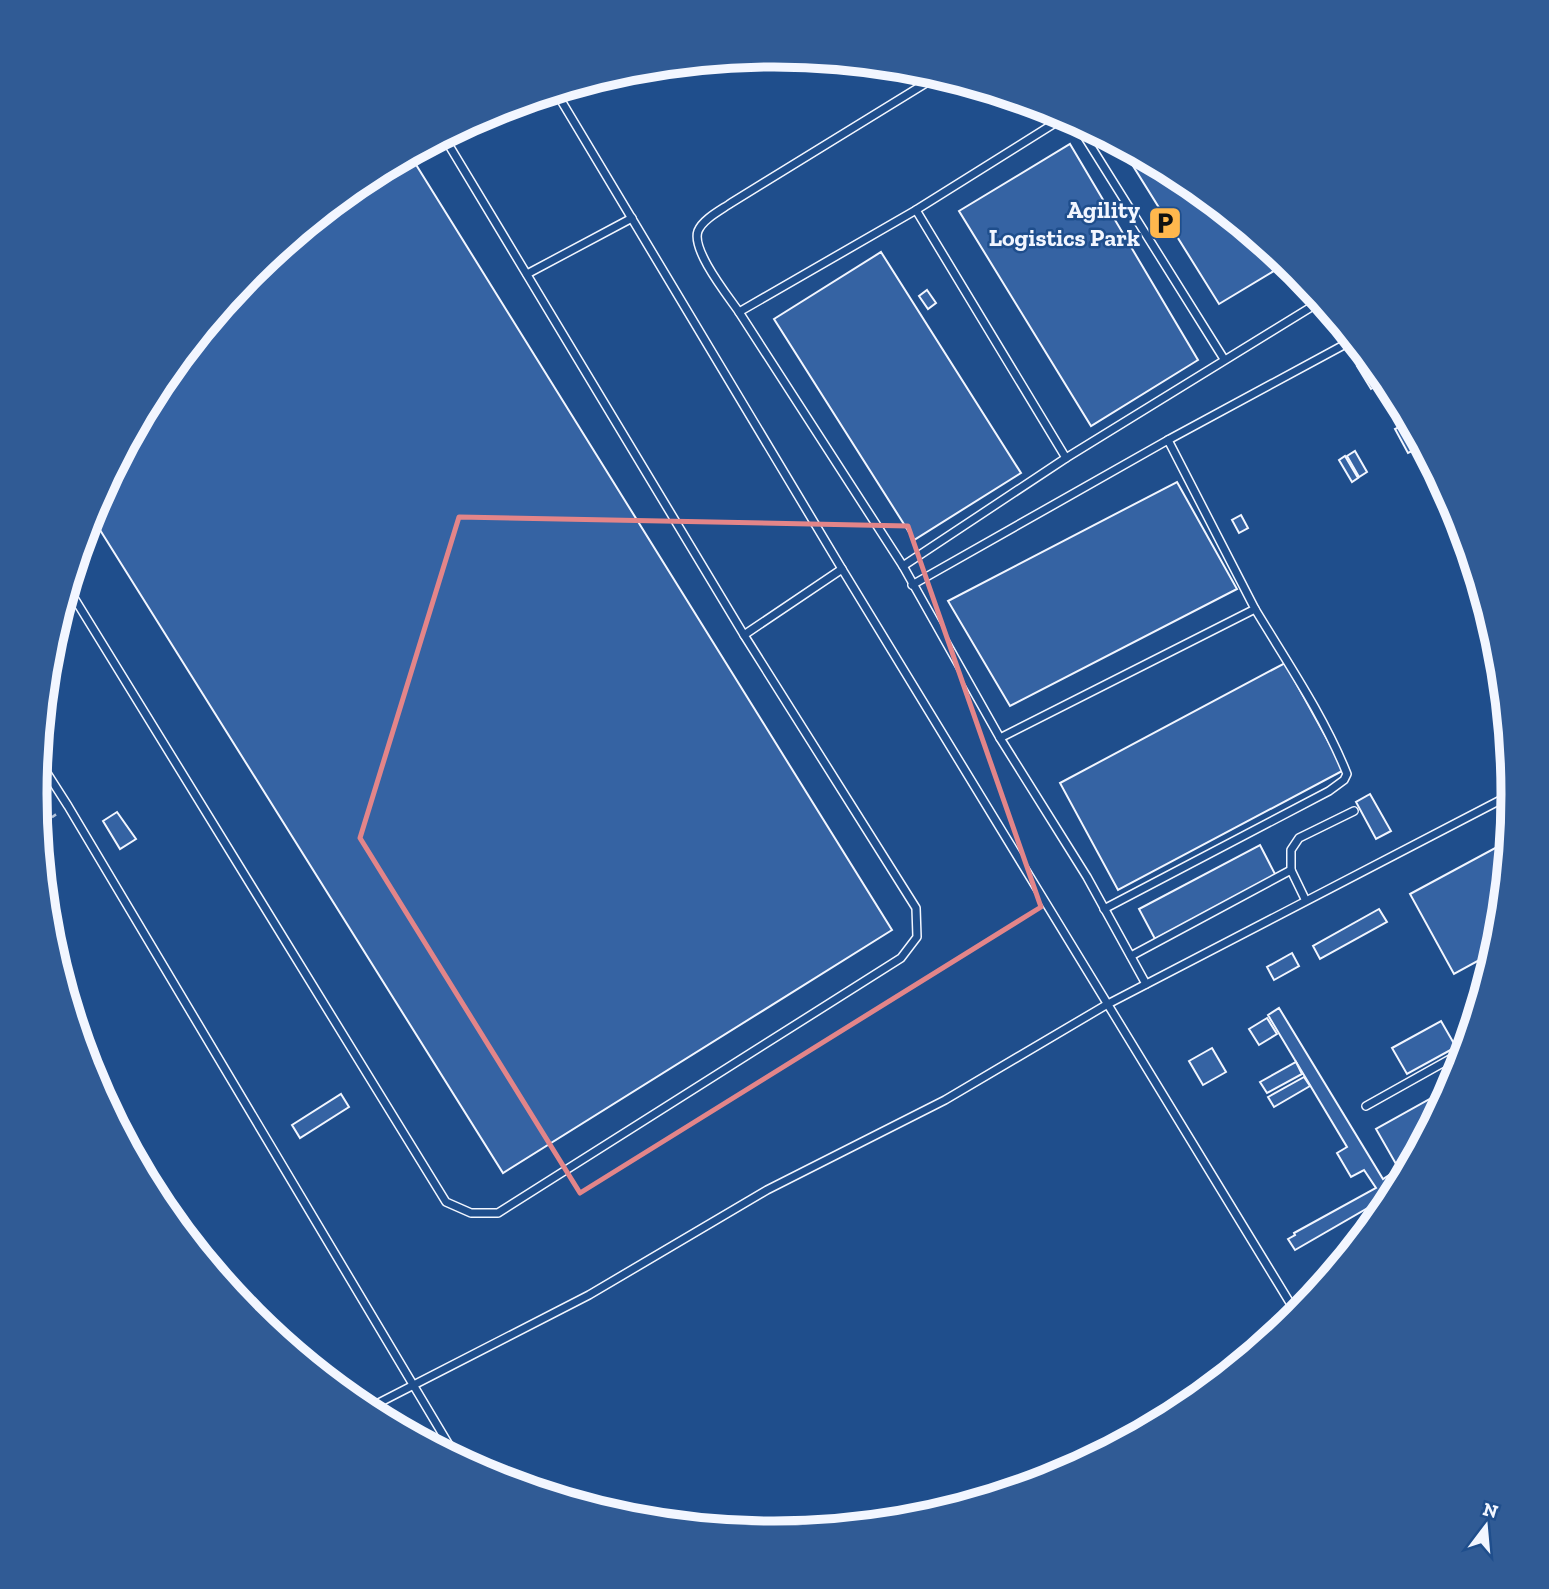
<svg xmlns="http://www.w3.org/2000/svg" width="1549" height="1589" font-family="'Zilla Slab',serif">
<rect width="100%" height="100%" fill="#1f4e8c"/>
<!-- building -->
<g fill="#3563a3" stroke="#f2f6ff" stroke-width="2">
<polygon points="1070,144 1198,360 1091,426 959,211"/>
<polygon points="1120,145 1186,180 1287,263 1219,304"/>
<polygon points="410,155 892,930 503,1173 90,514 160,383 252,271 364,179"/>
<polygon points="881,252 1021,473 914,540 774,319"/>
<polygon points="927,290 936,303 928,309 919,296"/>
<polygon points="1369,359 1386,380 1371,389 1357,366"/>
<polygon points="1410,422 1423,446 1408,453 1395,429"/>
<polygon points="1355,451 1367,472 1359,477 1347,456"/>
<polygon points="1345,456 1358,478 1352,482 1339,460"/>
<polygon points="1177,482 1237,589 1010,706 948,601"/>
<polygon points="1241,515 1248,528 1239,533 1232,520"/>
<polygon points="1285,663 1344,770 1118,890 1060,783"/>
<polygon points="1370,794 1391,831 1376,839 1356,802"/>
<polygon points="117,812 136,839 120,849 103,821"/>
<polygon points="1510,840 1500,939 1496,951 1454,974 1410,894"/>
<polygon points="1260,845 1276,876 1155,939 1139,909"/>
<polygon points="1379,909 1387,922 1320,959 1313,946"/>
<polygon points="1292,953 1299,966 1274,980 1267,967"/>
<polygon points="1279,1008 1383,1179 1394,1172 1401,1183 1397,1191 1295,1250 1288,1239 1295,1235 1294,1233 1376,1188 1364,1170 1351,1177 1337,1153 1347,1147 1268,1015"/>
<polygon points="1267,1018 1277,1034 1259,1045 1249,1029"/>
<polygon points="1441,1021 1456,1047 1407,1074 1392,1048"/>
<polygon points="1212,1048 1226,1072 1203,1085 1189,1061"/>
<polygon points="1296,1062 1302,1074 1267,1093 1260,1082"/>
<polygon points="1304,1077 1310,1086 1274,1107 1268,1097"/>
<polygon points="1453,1086 1404,1178 1376,1129"/>
<polygon points="341,1094 349,1107 300,1138 292,1125"/>
</g>
<g fill="none" stroke-linecap="round" stroke-linejoin="round">
<!-- service casing -->
<g stroke="#f2f6ff" stroke-width="10">
<g id="service">
<polyline points="556,92 842,569 1298,1316"/>
<polyline points="1066,116 916,210 739,312 903,566 1066,458 1321,301"/>
<polyline points="1075,121 1224,359"/>
<polyline points="444,137 744,635"/>
<polyline points="916,210 1066,458"/>
<polyline points="527,274 632,218"/>
<path d="M739 312C728 296 691 250 698 231 703 219 721 210 731 203L939 75"/>
<polyline points="1168,440 1353,340"/>
<polyline points="903,566 1000,738 1087,877 1146,984"/>
<polyline points="912,585 1168,440 1255,609 1000,738"/>
<polyline points="68,588 446,1202 471,1213 498,1213 901,958 917,937 916,908 744,635 842,569"/>
<polyline points="38,759 68,806 458,1460"/>
<polyline points="1291,870 1291,850 1299,838 1354,811"/>
<path d="M1104 909 1329 791 1344 780 1347 774C1324 716 1287 662 1255 609"/>
<polyline points="1131,956 1291,870 1305,899"/>
<polyline points="1366,1106 1466,1050"/>
<polyline points="365,1410 589,1295 767,1190 945,1100 1106,1005 1514,793"/>
</g>
</g>
<!-- path -->
<polyline stroke="#b3c4dc" stroke-width="2.5" stroke-dasharray="5 3.5" stroke-linecap="butt" points="38,827 58,813"/>
<!-- service -->
<use href="#service" stroke="#1f4e8c" stroke-width="7"/>
</g>
<!-- marked area -->
<path fill="none" stroke="#e38589" stroke-width="5" stroke-linejoin="round" d="M459 517 908 526 1041 907 580 1193 360 838Z"/>
<!-- icons -->
<defs>
<g id="parking-square" transform="scale(1.75)"><rect x="-9" y="-9" width="18" height="18" rx="4" fill="#ffb74d" stroke="#1f4e8c"/><path d="M-3.5-5.5H1a3.5 3.5 0 0 1 0 7H-1V5.5H-3.5ZM-1-3.4V-.6H.8a1.4 1.4 0 0 0 0-2.8Z" fill="#111"/></g>
</defs>
<g fill-rule="evenodd">
<use href="#parking-square" x="1165" y="223"/>
</g>
<g text-anchor="middle" dominant-baseline="central" stroke-width="5" stroke-linejoin="round" paint-order="stroke">
<!-- poi labels -->
<g font-size="24" font-weight="bold" fill="#f2f6ff" stroke="#1f4e8c" text-anchor="end">
<text x="1140" y="209">Agility<tspan x="1140" dy="28">Logistics Park</tspan></text>
</g>
</g>
<!-- crop -->
<path d="M0 0H1549V1589H0ZM47 794a727 727 0 1 1 1454 0a727 727 0 1 1-1454 0Z" fill="#305b95" fill-rule="evenodd"/>
<path fill="none" stroke="#f2f6ff" stroke-width="9" d="M47 794a727 727 0 1 1 1454 0a727 727 0 1 1-1454 0Z"/>
<!-- north arrow -->
<g transform="translate(1486 1526) rotate(16)" stroke="#1f4e8c" stroke-width="5" paint-order="stroke">
<path d="M0-5L12 26L0 18L-12 26Z" fill="#f2f6ff"/>
<text y="-10" font-size="19" font-weight="bold" text-anchor="middle" fill="#f2f6ff">N</text>
</g>
</svg>
